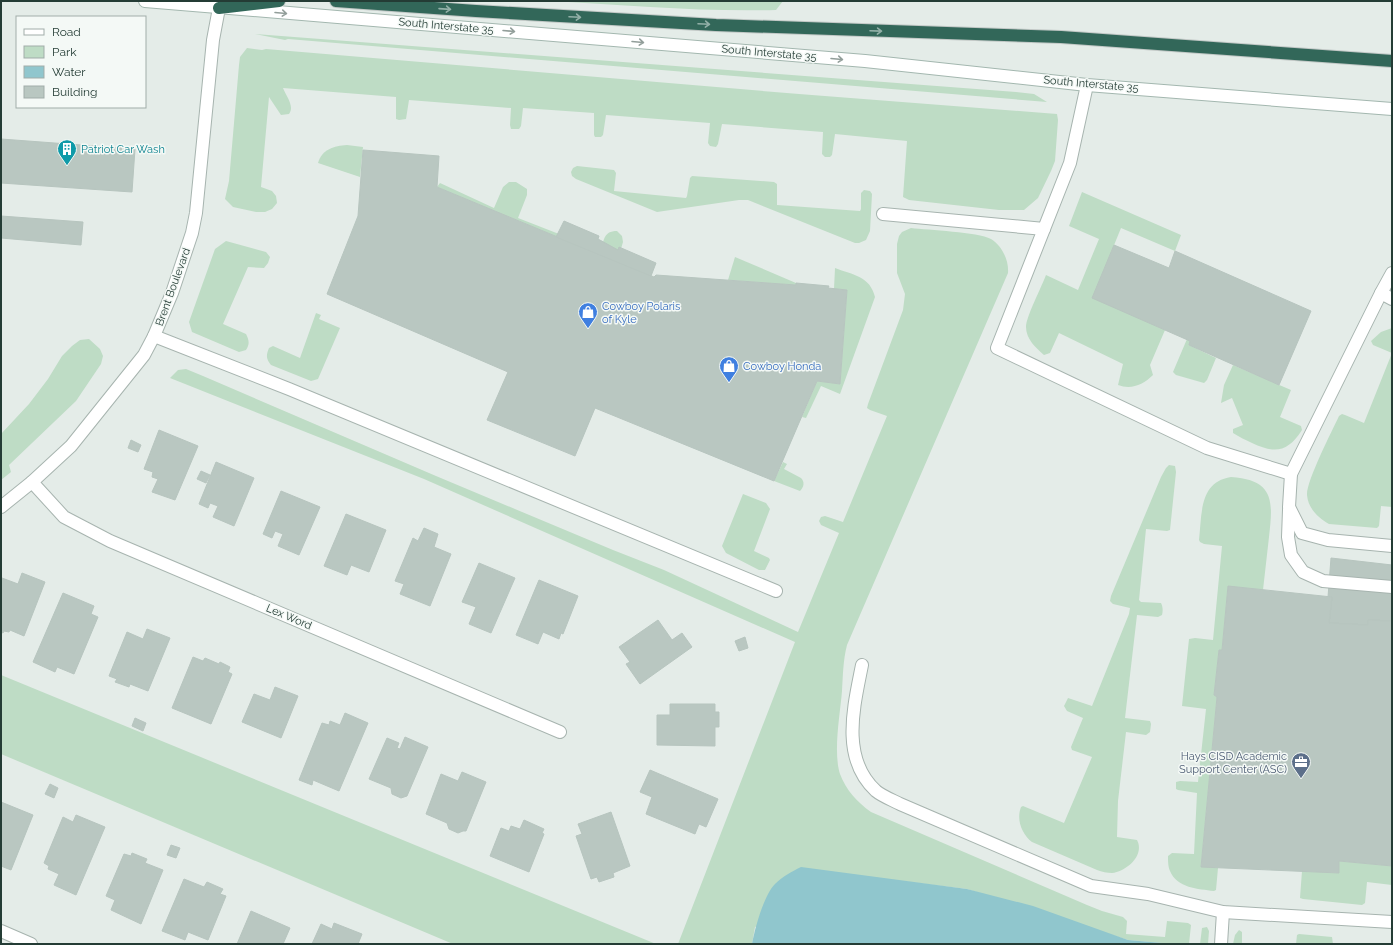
<svg xmlns="http://www.w3.org/2000/svg" width="1393" height="945" font-family="Raleway,sans-serif">
<rect width="100%" height="100%" fill="#e4ece8"/>
<!-- green -->
<g fill="#bedcc5">
<path d="M552 1H783L776 10C701 12 626 5 552 1Z"/>
<polygon points="255,34 1016,92 1034,94 1047,102 288,39 285,40"/>
<path d="M247 48 262 50 266 49 799 94 1057 114 1058 120 1055 161 1051 171 1038 198 1024 210H999L909 200 903 197 907 141 835 134 832 155 830 157H825L822 154 823 132 722 124 718 144 716 147 710 146 708 143 710 123 606 115 603 135 601 137H595L594 135V113L523 108 521 126 519 129H511L510 125 511 108 409 100 406 119 399 120 396 119V97L283 88C286 96 295 106 289 114L281 115 269 97 261 187 272 191 276 196 277 203 272 209 265 212H256L233 207 225 199 229 181 239 65 240 57Z"/>
<path d="M347 145 363 147 360 177 318 163C322 149 334 146 347 145Z"/>
<polygon points="577,166 614,170 616,173 614,191 686,198 687,196 690,178 692,176 774,182 777,184 777,205 860,211 861,209 861,193 864,190 870,191 872,194 870,231 866,240 859,243 855,243 748,200 739,200 657,212 576,179 572,176 571,172 573,168"/>
<path d="M509 182H516L527 189V195L518 218 600 250C605 240 603 231 617 231L622 236 623 242 617 262 437 187 440 183 494 208 503 187Z"/>
<path d="M1082 192 1181 235 1175 251 1121 228 1093 297 1165 330 1150 365 1153 375C1143 385 1131 390 1118 385L1123 364 1059 333 1050 353 1044 355C1036 348 1026 339 1026 327 1026 317 1042 286 1046 275L1078 290 1099 239 1069 226Z"/>
<path d="M911 228C928 230 978 232 991 239 1002 246 1009 260 1008 273L847 645C843 660 843 676 842 691 840 715 833 752 840 774 846 790 857 802 871 812L1087 905 1102 911 1123 917 1127 921 1126 934 1165 937 1167 921 1188 923 1191 925 1189 944H1173L1128 940 967 889 901 881 755 927 752 944H678L795 642 424 479 170 378 178 370 186 369 203 376 436 476 613 550 664 570 798 632 839 533 821 525 819 521 821 517 825 516 843 522 887 416 870 410 867 408 868 404 903 310 905 294 897 273V244L899 236 902 232Z"/>
<path d="M226 241 266 252 270 257 268 263 264 268 248 267 223 324 246 334C249 340 250 344 246 350L239 352 192 332 189 322 215 249Z"/>
<polygon points="735,257 796,283 796,285 728,280"/>
<path d="M835 268C853 275 870 276 875 297L840 394 821 386 806 418 802 417 817 381 840 384 847 290 834 289Z"/>
<path d="M316 313 321 315 319 319 340 328 318 379 311 381 271 365C266 359 266 355 269 348L273 346 300 358Z"/>
<path d="M1392 328V507L1381 506 1379 526 1377 528 1329 524C1318 518 1308 508 1307 495 1306 482 1332 431 1339 416L1342 414 1345 415 1364 423 1392 353 1373 345 1371 341 1381 332Z"/>
<polygon points="89,339 100,349 103,356 101,364 76,401 9,465 11,472 1,480 1,434 29,404 48,379 62,356 72,346 80,340"/>
<polygon points="1187,339 1190,341 1189,345 1216,358 1207,380 1204,383 1176,375 1173,372"/>
<path d="M1233 365 1291 390 1280 417 1301 426 1302 430C1288 452 1275 454 1252 443 1246 440 1239 437 1233 433V429L1243 425 1232 398 1221 403 1224 385Z"/>
<path d="M783 462 787 464 784 469 801 478C805 482 804 487 800 491L774 481Z"/>
<path d="M1169 465 1175 466 1176 472 1170 530 1167 531 1146 529 1139 600 1141 602 1161 603C1163 607 1163 611 1162 615L1158 617 1137 615 1125 718 1150 721 1151 724 1150 732 1146 735 1126 732 1118 801 1117 837 1137 840C1145 855 1127 871 1112 873 1107 873 1102 872 1097 870L1032 842C1022 834 1016 820 1021 807L1023 806 1064 823 1092 757 1072 750 1071 747 1083 718 1067 711 1064 706 1068 698 1092 706 1129 614 1130 608 1113 604 1110 601 1111 596 1161 477 1166 468Z"/>
<path d="M1231 477C1275 480 1273 502 1269 537 1267 555 1265 572 1263 590L1228 587 1222 650H1219L1214 695 1217 697 1201 866 1218 868 1216 890 1214 891C1198 889 1177 888 1170 871 1168 867 1168 860 1168 856L1172 853 1194 854 1197 793 1178 790 1176 789V782L1180 781 1198 782 1206 709 1182 706 1189 639 1195 638 1213 640 1222 546 1204 544 1200 542 1199 540C1202 514 1199 482 1231 477Z"/>
<polygon points="743,494 766,503 770,509 754,551 769,558 770,560 765,570 759,570 726,553 722,546"/>
<polygon points="1,675 656,944 453,944 1,754"/>
<polygon points="1339,861 1392,866 1392,885 1367,882 1365,903 1362,905 1303,899 1300,898 1302,871 1339,873"/>
<polygon points="1207,927 1209,931 1208,944 1200,944 1202,928"/>
<polygon points="1239,930 1242,932 1242,944 1233,944 1235,935"/>
<polygon points="1299,934 1332,937 1333,944 1296,944 1297,935"/>
</g>
<!-- water -->
<path fill="#90c6cd" d="M801 867 967 889 1033 906 1128 940 1173 944H752C755 928 764 895 775 884 783 876 791 872 801 867Z"/>
<!-- building -->
<g fill="#b9c7c1" stroke="#b7c5bf">
<polygon points="1,139 135,149 132,192 1,183"/>
<polygon points="363,150 439,156 437,187 654,277 656,275 796,285 796,283 829,286 828,288 847,290 840,384 817,381 774,481 595,408 575,456 487,420 508,372 327,294 358,216"/>
<polygon points="1,216 83,222 81,245 1,238"/>
<polygon points="564,221 599,236 598,239 618,250 619,247 656,263 651,276 556,237"/>
<polygon points="1114,245 1169,268 1175,251 1311,311 1279,385 1189,345 1190,341 1092,298"/>
<polygon points="159,430 198,446 175,500 152,492 158,479 152,477 153,472 144,469"/>
<polygon points="131,440 141,445 138,452 128,448"/>
<polygon points="216,462 254,478 234,526 213,517 218,506 210,503 208,508 199,504"/>
<polygon points="201,471 210,475 206,483 197,479"/>
<polygon points="281,491 320,507 299,555 278,546 283,534 275,531 272,538 263,534"/>
<polygon points="346,514 386,530 369,572 351,565 347,575 324,566"/>
<polygon points="424,528 438,534 434,547 451,554 430,606 400,594 404,584 395,581 413,538 418,541"/>
<polygon points="1331,558 1392,565 1392,621 1368,620 1368,625 1329,623 1332,597 1328,597"/>
<polygon points="479,563 515,578 491,633 469,624 476,607 462,602"/>
<polygon points="22,573 45,582 24,636 10,630 9,632 4,631 3,633 1,632 1,579 2,578 18,584"/>
<polygon points="539,580 578,596 563,634 561,633 559,639 543,632 538,644 516,635"/>
<polygon points="1228,586 1332,597 1329,623 1368,625 1368,620 1392,621 1392,866 1339,861 1339,873 1201,867 1217,697 1214,695 1219,650 1222,650"/>
<polygon points="63,593 94,606 91,614 98,617 74,674 57,667 55,672 33,662"/>
<polygon points="658,620 672,640 682,633 692,647 640,684 626,664 630,662 619,647"/>
<polygon points="147,629 170,638 148,691 130,684 129,687 115,682 117,679 109,676 127,632 143,639"/>
<polygon points="745,637 748,648 739,651 735,641"/>
<polygon points="193,657 203,661 205,658 219,664 220,662 230,667 228,672 232,674 211,724 172,708"/>
<polygon points="275,687 298,696 281,738 242,722 254,694 270,700"/>
<polygon points="670,704 715,704 715,712 719,712 719,727 715,727 715,746 657,745 657,715 670,715"/>
<polygon points="345,713 368,723 339,791 313,780 312,785 299,780 322,723 329,725 330,721 340,725"/>
<polygon points="135,718 146,723 143,731 132,726"/>
<polygon points="405,737 428,747 407,796 401,798 392,794 391,788 369,779 387,738 399,743 397,748 400,749"/>
<polygon points="650,770 718,799 706,827 699,824 695,834 646,814 652,797 640,792"/>
<polygon points="462,772 486,782 466,831 463,831 458,833 449,829 447,823 426,814 441,774 458,781"/>
<polygon points="50,784 58,788 54,798 45,794"/>
<polygon points="1,802 33,815 11,870 1,866"/>
<polygon points="611,812 630,866 613,873 614,877 599,882 597,877 591,879 576,836 582,834 578,824"/>
<polygon points="76,815 105,827 76,895 54,885 59,874 48,869 49,866 44,863 63,817 73,822"/>
<polygon points="524,820 544,829 542,833 544,834 529,872 490,856 501,828 509,831 511,826 520,829"/>
<polygon points="171,845 180,848 176,858 167,855"/>
<polygon points="132,853 147,859 145,863 163,870 141,924 111,910 115,900 106,896 124,854 131,856"/>
<polygon points="184,879 204,887 207,882 223,889 220,894 226,896 208,940 188,932 185,940 162,931"/>
<polygon points="251,911 290,928 283,944 237,944"/>
<polygon points="334,923 362,934 358,944 312,944 321,924 332,929"/>
</g>
<g fill="none" stroke-linecap="round" stroke-linejoin="round">
<!-- lane casing -->
<g stroke="#a7b4af" stroke-width="14">
<g id="lane">
<polyline points="1087,85 1070,163 997,348 1207,448 1291,474"/>
<polyline points="883,214 1044,229"/>
<polyline points="1392,273 1381,293 1291,474 1289,507 1302,533 1328,540 1392,546"/>
<polyline points="1381,293 1392,299"/>
<polyline points="154,336 289,389 776,591"/>
<polyline points="1289,510 1288,537 1291,555 1303,572 1323,581 1392,587"/>
<path d="M862 665C854 706 840 758 876 791 882 796 892 800 900 804L1091 886 1148 894 1223 912 1392 922"/>
<polyline points="1221,944 1223,912"/>
</g>
</g>
<!-- street casing -->
<g stroke="#a7b4af" stroke-width="14">
<g id="street">
<polyline points="32,482 64,517 110,541 560,732"/>
<polyline points="1,507 32,482 71,446 144,355 154,336 172,293 192,233 196,213 213,40 219,8"/>
<polyline points="1,931 31,944"/>
</g>
</g>
<!-- secondary casing -->
<g stroke="#a3b7af" stroke-width="14">
<polyline id="secondary" points="145,1 865,61 1087,85 1392,109"/>
</g>
<!-- highway casing -->
<g stroke="#c2c8c6" stroke-width="14">
<g id="highway">
<polyline points="336,1 476,11 716,25 1061,37 1392,61"/>
<polyline points="219,8 279,1"/>
</g>
</g>
<!-- lane -->
<use href="#lane" stroke="#fff" stroke-width="12"/>
<!-- street -->
<use href="#street" stroke="#fff" stroke-width="12"/>
<!-- secondary -->
<use href="#secondary" stroke="#fff" stroke-width="12"/>
<!-- highway -->
<use href="#highway" stroke="#326759" stroke-width="12"/>
</g>
<!-- one-way arrows -->
<defs><path id="oneway-shaft" d="M-6 0H5M1.5-3L5.5 0L1.5 3" fill="none" stroke-width="1.6" stroke-linecap="round" stroke-linejoin="round"/></defs>
<g stroke="#93b0a8">
<use href="#oneway-shaft" transform="translate(445 9) rotate(4)"/>
<use href="#oneway-shaft" transform="translate(575 17) rotate(3)"/>
<use href="#oneway-shaft" transform="translate(704 24) rotate(3)"/>
<use href="#oneway-shaft" transform="translate(876 31) rotate(2)"/>
</g>
<g stroke="#929e9a">
<use href="#oneway-shaft" transform="translate(281 13) rotate(5)"/>
<use href="#oneway-shaft" transform="translate(509 31) rotate(5)"/>
<use href="#oneway-shaft" transform="translate(638 42) rotate(5)"/>
<use href="#oneway-shaft" transform="translate(837 59) rotate(5)"/>
</g>
<!-- icons -->
<defs>
<g id="building-pin" transform="scale(1)"><path d="M0 17L-7.5 6A9.5 9.5 0 1 1 7.5 6Z" fill="#0f9aa8" stroke="#f4f9f6"/><path d="M-4-6H4V6H1V3H-1V6H-4ZM-2.5-4.3h1.7v1.8h-1.7ZM.8-4.3h1.7v1.8H.8ZM-2.5-1h1.7V.8h-1.7ZM.8-1h1.7V.8H.8Z" fill="#fff"/></g>
<g id="shop-pin" transform="scale(1)"><path d="M0 17L-7.5 6A9.5 9.5 0 1 1 7.5 6Z" fill="#3f7fe0" stroke="#f4f9f6"/><path d="M-5-2.5h2.3a2.7 3.5 0 0 1 5.4 0H5L5.5 6h-11ZM-1.5-2.5h3a1.5 2.3 0 0 0-3 0Z" fill="#fff"/></g>
<g id="office-pin" transform="scale(1)"><path d="M0 17L-7.5 6A9.5 9.5 0 1 1 7.5 6Z" fill="#5c6f8a" stroke="#f4f9f6"/><path d="M-6-3h4V-5.5h4V-3h4V5H-6ZM-1-4.5V-3h2v-1.5ZM-6 0V1H6V0Z" fill="#fff"/></g>
</defs>
<g fill-rule="evenodd">
<use href="#building-pin" x="67" y="149"/>
<use href="#shop-pin" x="588" y="312"/>
<use href="#shop-pin" x="729" y="366"/>
<use href="#office-pin" x="1301" y="762"/>
</g>
<g text-anchor="middle" dominant-baseline="central" stroke-width="3" stroke-linejoin="round" paint-order="stroke">
<!-- street labels -->
<g font-size="11" fill="#243c35" stroke="#f4f9f6">
<text transform="translate(446 26) rotate(5)">South Interstate 35</text>
<text transform="translate(769 53) rotate(5)">South Interstate 35</text>
<text transform="translate(1091 84) rotate(5)">South Interstate 35</text>
<text transform="translate(173 287) rotate(-70)">Brent Boulevard</text>
<text transform="translate(289 617) rotate(23)">Lex Word</text>
</g>
<!-- culture labels -->
<g font-size="11" fill="#0d838f" stroke="#f4f9f6" text-anchor="start">
<text x="81" y="149">Patriot Car Wash</text>
</g>
<!-- shop labels -->
<g font-size="11" fill="#366cbe" stroke="#f4f9f6" text-anchor="start">
<text x="602" y="306">Cowboy Polaris<tspan x="602" dy="13">of Kyle</tspan></text>
<text x="743" y="366">Cowboy Honda</text>
</g>
<!-- service labels -->
<g font-size="11" fill="#4e5e75" stroke="#f4f9f6" text-anchor="end">
<text x="1287" y="756">Hays CISD Academic<tspan x="1287" dy="13">Support Center (ASC)</tspan></text>
</g>
</g>
<!-- border -->
<rect width="1393" height="945" fill="none" stroke="#243c35" stroke-width="4"/>
<!-- legend -->
<rect x="16" y="16" width="130" height="92" fill="#f4f9f6" stroke="#a1ada9"/>
<rect x="24" y="29" width="20" height="6" fill="#ffffff" stroke="#a1ada9"/>
<text x="52" y="36" font-size="12" fill="#243c35">Road</text>
<rect x="24" y="46" width="20" height="12" fill="#bedcc5" stroke="#a1ada9"/>
<text x="52" y="56" font-size="12" fill="#243c35">Park</text>
<rect x="24" y="66" width="20" height="12" fill="#90c6cd" stroke="#a1ada9"/>
<text x="52" y="76" font-size="12" fill="#243c35">Water</text>
<rect x="24" y="86" width="20" height="12" fill="#b9c7c1" stroke="#a1ada9"/>
<text x="52" y="96" font-size="12" fill="#243c35">Building</text>
</svg>
